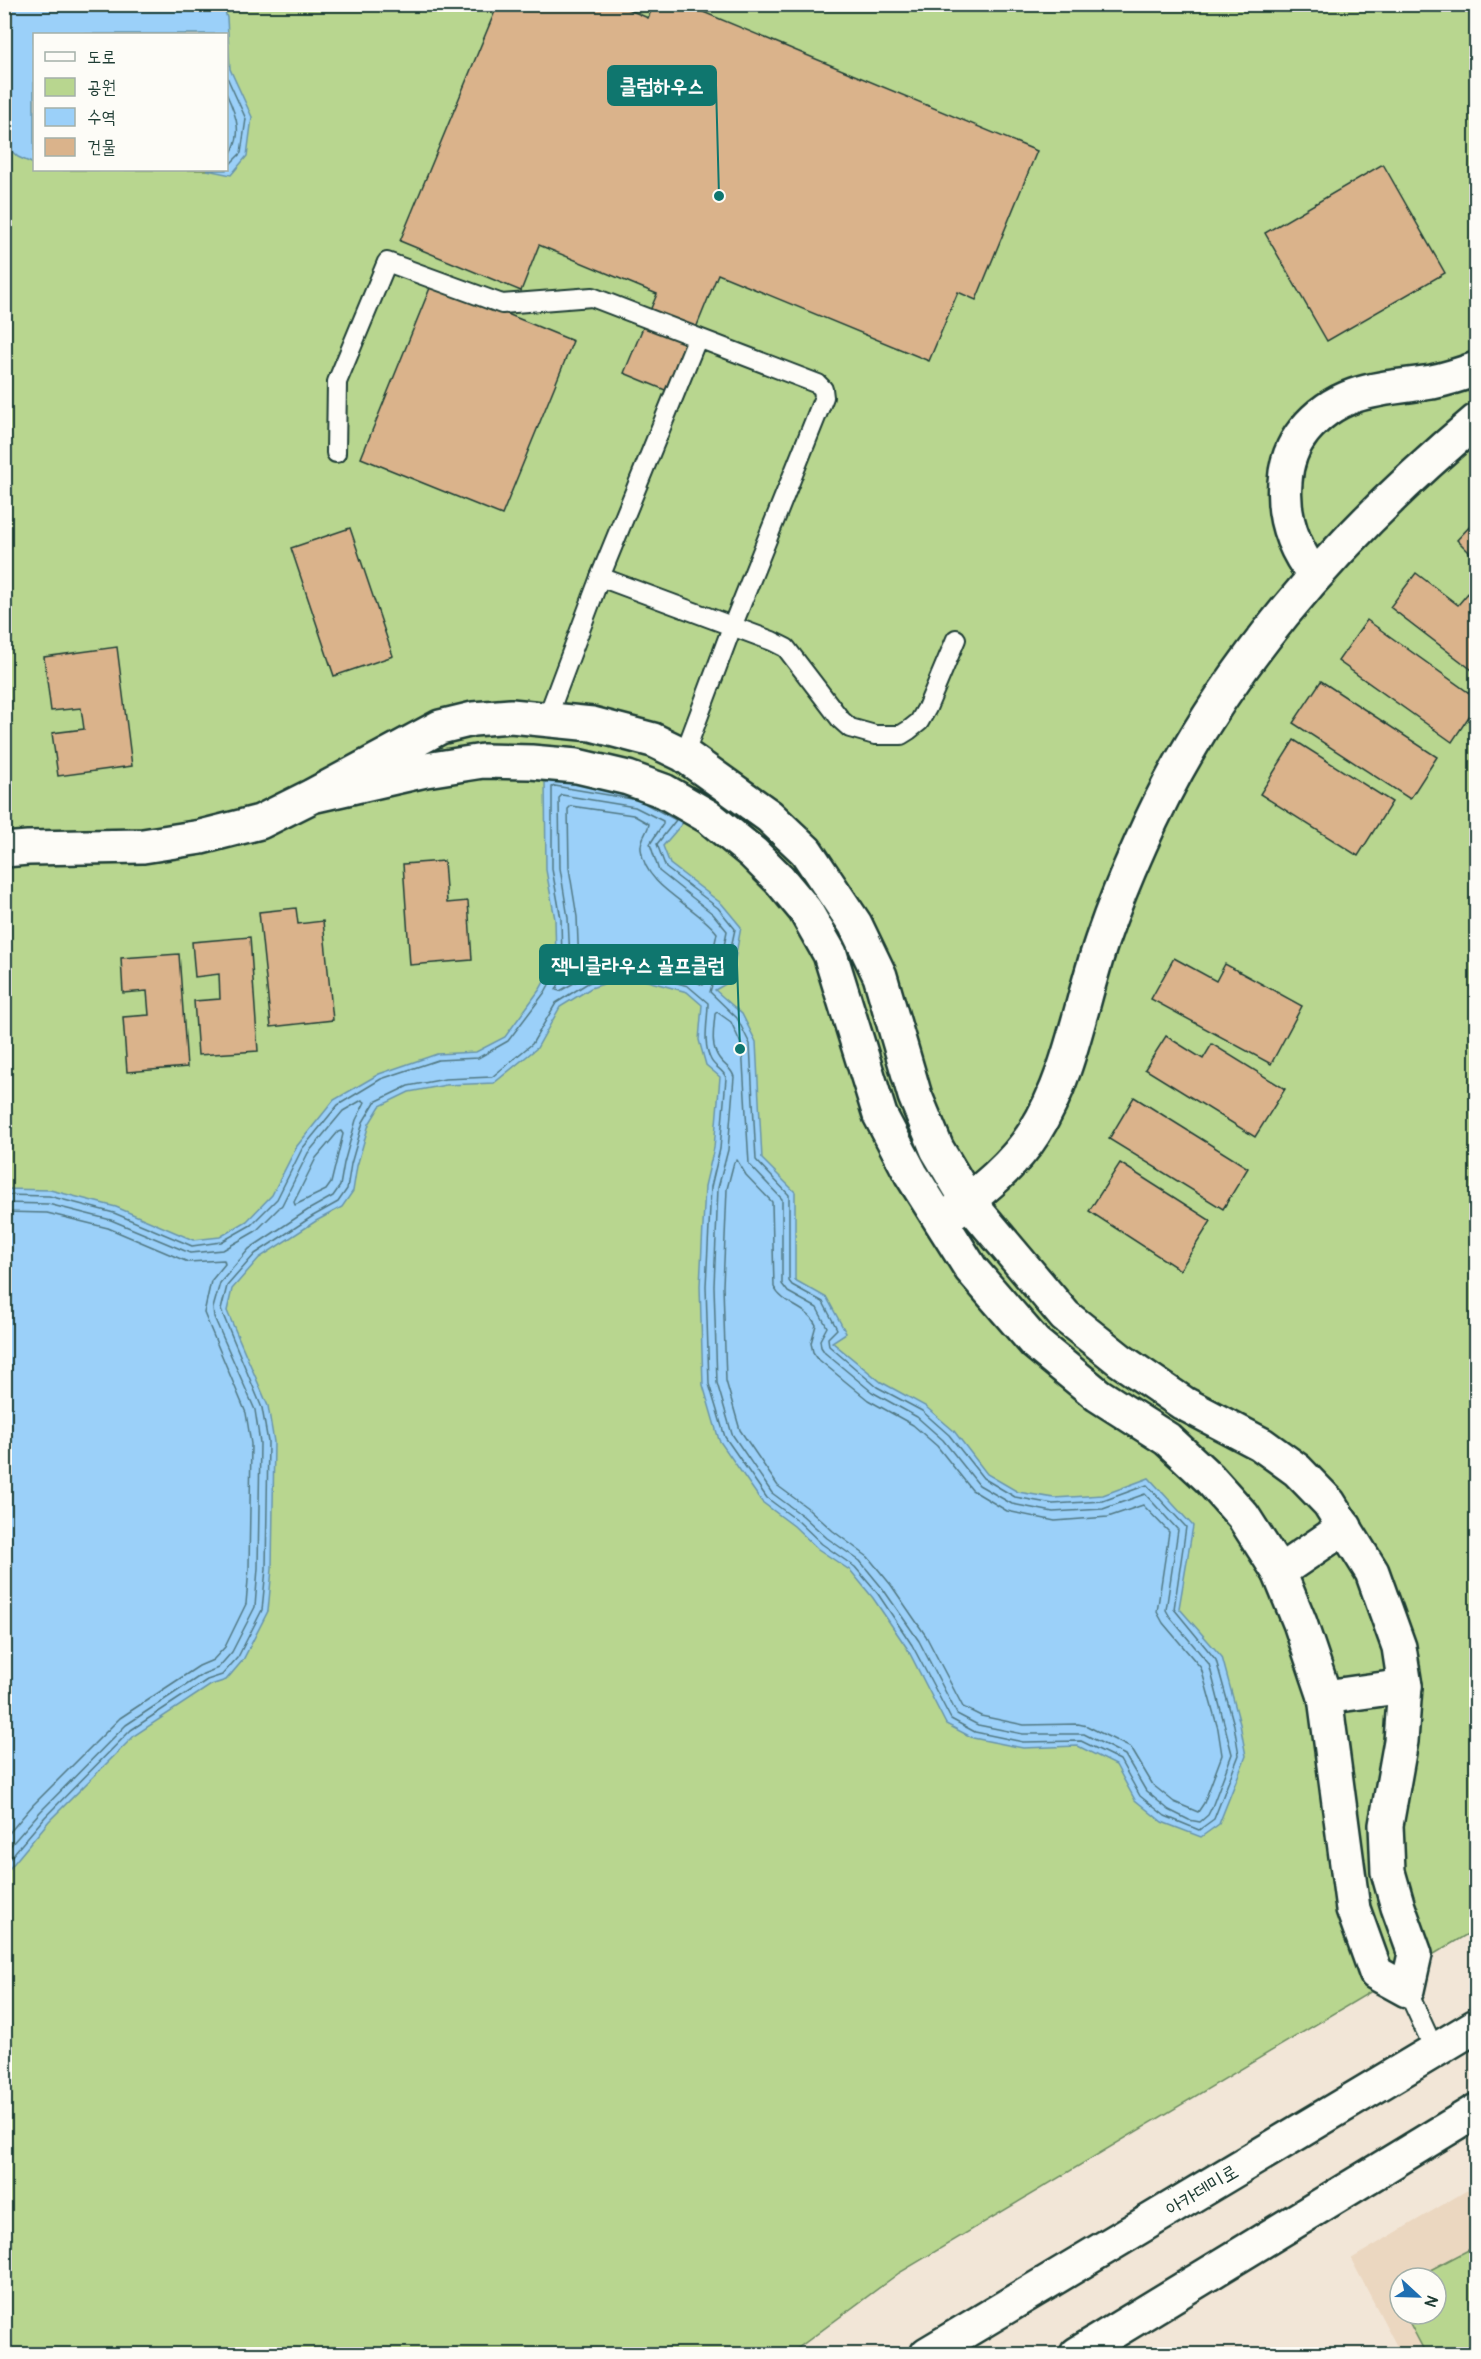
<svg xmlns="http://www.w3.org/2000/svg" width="1481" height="2359" font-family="Pangolin,'Poor Story',sans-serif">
<rect width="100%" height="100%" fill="#f2e6d7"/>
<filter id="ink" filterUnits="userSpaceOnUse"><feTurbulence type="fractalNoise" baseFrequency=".0167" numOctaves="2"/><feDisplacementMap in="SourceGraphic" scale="12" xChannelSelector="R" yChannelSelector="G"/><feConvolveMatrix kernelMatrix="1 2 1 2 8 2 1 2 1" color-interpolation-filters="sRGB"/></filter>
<g filter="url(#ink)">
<!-- built -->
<path fill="#ebd7c0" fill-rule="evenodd" d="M1476 2185V2354H1401L1351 2259ZM1400 2278H1436V2314H1400Z"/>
<!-- green -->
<g fill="#b8d68f" stroke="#6c8a62" stroke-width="1.5" fill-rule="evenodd">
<path d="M5 5H1476V1929L899 2273 790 2354H5ZM34 34H226V170H34Z"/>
<polygon points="1476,2246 1476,2354 1426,2354 1405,2314 1436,2314 1436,2278 1415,2278"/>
</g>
<!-- water -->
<g fill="#9bd0f9" stroke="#6995aa" stroke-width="1.5">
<polygon points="5,4 223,5 227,18 230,69 252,117 247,156 231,175 207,170 226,170 226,34 34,34 34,164 18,157 5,145"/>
<polygon points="545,778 640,794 687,818 663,846 670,864 722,904 741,927 731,981 715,990 742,1014 756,1042 762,1159 795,1192 795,1280 827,1298 846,1333 832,1342 881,1382 925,1406 954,1431 987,1474 1018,1492 1054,1498 1103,1495 1149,1478 1193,1526 1179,1608 1222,1657 1240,1724 1246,1756 1219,1824 1201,1837 1162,1822 1135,1800 1116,1765 1078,1746 1023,1748 973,1738 946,1724 907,1648 873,1598 851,1571 818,1549 794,1526 762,1502 719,1440 703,1385 700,1286 705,1186 714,1148 720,1077 706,1065 699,1040 702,1005 687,992 636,978 619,979 591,988 560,1007 537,1048 494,1083 446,1085 409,1092 380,1106 369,1124 357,1166 353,1191 342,1207 316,1221 259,1258 232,1289 227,1311 268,1406 274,1442 272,1569 268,1611 243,1660 226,1680 211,1685 135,1735 49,1821 5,1874 5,1189 50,1190 116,1207 193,1240 220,1237 247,1221 272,1195 297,1146 334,1100 379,1074 437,1054 476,1052 505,1037 540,989 556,960 555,919 546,870"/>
</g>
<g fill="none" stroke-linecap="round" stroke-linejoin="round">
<!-- shore -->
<g stroke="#517883" stroke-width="1.5">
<polyline points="226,75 246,119 241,153 226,168"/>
<path d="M226 93C237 116 245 138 226 159"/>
<polygon points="562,795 635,807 663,821 663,824 650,844 659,871 713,914 727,931 719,971 703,985 690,979 639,965 619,965 586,976 560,991 556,990 570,960 568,918 560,868 559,798"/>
<path d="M571 806 633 815 649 824C648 832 640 838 641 849 645 889 695 904 717 933L710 967 699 973 636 955 615 956 582 968 579 967 577 917 569 868 568 809Z"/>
<path d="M717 1012 731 1022 742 1046 749 1164 782 1199V1284L788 1292 817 1308 827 1327 820 1340 821 1347 825 1353 872 1392 917 1417 943 1440 979 1485 1012 1504 1053 1512 1103 1509 1145 1494 1178 1530 1166 1610 1170 1617 1209 1664 1232 1754 1212 1807 1208 1815 1200 1822 1189 1820 1169 1810 1146 1791 1125 1755 1084 1734H1023L978 1725 957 1714 919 1641 883 1589 860 1561 827 1538 803 1516 772 1493 732 1434 717 1383 714 1286 718 1188 728 1150 734 1077C731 1067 724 1066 719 1058 710 1046 714 1028 715 1014Z"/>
<polygon points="341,1131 343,1134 331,1183 326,1190 295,1205 294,1202 316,1158 338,1132"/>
<path d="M737 1160 746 1175 772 1202 774 1287C783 1306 807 1306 816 1325L811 1343 813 1352 818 1359 868 1400 913 1425 937 1446 972 1490 1007 1511 1055 1521 1108 1517 1143 1505 1169 1532 1157 1612 1163 1623 1201 1668 1218 1729 1222 1755 1204 1803 1198 1812 1174 1802 1153 1785 1131 1748 1087 1726 1078 1724 1024 1725 981 1716 963 1707 926 1636 891 1585 868 1557 833 1531 809 1509 778 1486 740 1430 726 1381 723 1286 727 1189 734 1162Z"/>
<polyline points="4,1195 49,1196 114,1213 192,1246 221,1242 251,1225 277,1199 302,1149 338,1105 381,1079 438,1060 478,1058 508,1041 545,992 562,961 561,919 552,869 552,787 555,786 632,799"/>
<polyline points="4,1203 48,1204 111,1220 190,1253 223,1250 256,1231 282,1205 308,1153 343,1111 362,1100 365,1102 356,1120 344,1163 340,1186 333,1196 308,1210 249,1249 220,1283 213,1308 214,1317 255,1410 260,1443 258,1568 255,1607 232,1652 218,1668 203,1674 126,1725 40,1812 4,1853"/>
<polyline points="4,1212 47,1213 108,1228 188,1262 224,1260 225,1264 211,1281 204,1313 246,1413 251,1444 249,1568 246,1604 225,1647 213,1660 199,1666 120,1718 33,1805 4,1839"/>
<path d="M4 1865 45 1817 131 1730 207 1680 222 1675 238 1657 262 1610 266 1569 268 1442 262 1408 221 1310 227 1286 255 1254 313 1216 338 1202 347 1189 351 1164 363 1122 375 1102 408 1086 445 1079 492 1077 532 1044 556 1003 588 983 617 973 638 972 688 986 708 1003C708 1022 702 1043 711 1060 715 1068 724 1070 726 1078L720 1149 711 1187 706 1286 709 1384 725 1437 767 1498 798 1521 822 1544 855 1567 878 1594 912 1645 951 1719 975 1732 1023 1742 1081 1741 1120 1760 1140 1796 1165 1816 1199 1830 1214 1819 1239 1755 1234 1725 1216 1660 1174 1609 1186 1527 1147 1485 1103 1501 1053 1504 1015 1497 983 1478 949 1435 922 1411 877 1387 829 1346 828 1338 837 1329 823 1302 792 1285 789 1281V1195L756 1160 750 1044 737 1018 710 992 712 985 725 976 735 929 718 908 666 868 657 844 676 820 646 804"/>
</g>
</g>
<!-- building -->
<g fill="#dab38b" stroke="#1f3d34" stroke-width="1.5">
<polygon points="498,4 616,4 648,18 654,4 684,4 1037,151 976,300 958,292 929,361 718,274 670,392 624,373 657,294 539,245 521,291 400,241"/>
<polygon points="1383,164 1445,273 1327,341 1265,233"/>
<polygon points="432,283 573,341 502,515 361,458"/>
<polygon points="1476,520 1476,559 1457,540"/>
<polygon points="350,528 393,656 334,676 291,548"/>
<polygon points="1416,573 1458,605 1469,592 1476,598 1476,673 1390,607"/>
<polygon points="1367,620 1476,698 1476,706 1452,742 1338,661"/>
<polygon points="117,647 132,766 58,776 52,733 84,729 81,708 51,711 44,657"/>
<polygon points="1321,681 1437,757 1410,799 1293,723"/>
<polygon points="1294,740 1392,802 1358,856 1260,794"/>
<polygon points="444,861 447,903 468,901 472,960 410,965 403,864"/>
<polygon points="296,908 298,924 323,921 333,1020 271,1027 259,912"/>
<polygon points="250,937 258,1051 198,1055 194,1001 220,999 219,974 195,977 192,942"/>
<polygon points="179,954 187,1067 127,1072 123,1017 149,1015 147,991 123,993 121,958"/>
<polygon points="1174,958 1216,981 1225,964 1302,1006 1271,1064 1151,999"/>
<polygon points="1166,1036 1203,1059 1212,1044 1285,1089 1255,1137 1145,1069"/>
<polygon points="1134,1097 1248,1168 1223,1209 1109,1139"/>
<polygon points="1120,1163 1211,1221 1180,1270 1089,1211"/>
</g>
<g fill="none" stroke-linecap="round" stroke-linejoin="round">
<!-- lane casing -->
<g stroke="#1f3d34" stroke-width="22">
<g id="lane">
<polyline points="336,453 337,382 387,262 502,304 592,297 818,384 823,389 824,397 732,627 684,755"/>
<polyline points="600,577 772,641 786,648 841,720 850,728 875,735 901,735 909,730 919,722 927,708 956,639"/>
<polyline points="547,718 600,577 697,339"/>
<polyline points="1407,1990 1435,2051"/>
</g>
</g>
<!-- street casing -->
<g stroke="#1f3d34" stroke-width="38">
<g id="street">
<path d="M1315 576C1293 548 1282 517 1285 482 1286 463 1292 446 1304 431 1339 388 1382 389 1432 382 1447 379 1462 374 1476 369"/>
<polyline points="4,850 28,848 143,846 201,837 260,822 312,796 440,727 473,719 511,716 592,724 653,740 684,755 769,816 806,851 855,924 880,976 915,1096 937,1149 968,1201 1065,1316 1120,1360 1183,1403 1261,1444 1297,1470 1329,1503 1372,1572 1399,1647 1405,1686 1401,1741 1386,1825 1388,1872 1398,1907 1415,1954 1407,1990 1376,1973 1353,1909 1325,1697 1300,1623 1279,1572 1243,1516 1209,1478 1167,1439 1098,1395 1035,1343 971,1269 911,1174 880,1115 830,954 805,910 780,880 753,853 709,817 664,791 628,778 577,766 531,762 483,761 426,770 312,796"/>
<path d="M951 1214C981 1191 1014 1165 1034 1133 1071 1075 1080 1004 1102 940 1113 908 1126 876 1140 845 1214 676 1337 538 1476 421"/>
<polyline points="1279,1572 1345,1527"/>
<polyline points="1325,1697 1405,1686"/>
</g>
</g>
<!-- secondary casing -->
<g stroke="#1f3d34" stroke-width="38">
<g id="secondary">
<polyline points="927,2354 1476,2026"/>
<polyline points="1077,2354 1476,2111"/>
</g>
</g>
<!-- lane -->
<use href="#lane" stroke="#fdfcf7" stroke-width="18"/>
<!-- street -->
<use href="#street" stroke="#fdfcf7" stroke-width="33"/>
<!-- secondary -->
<use href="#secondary" stroke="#fdfcf7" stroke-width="33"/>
</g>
</g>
<g text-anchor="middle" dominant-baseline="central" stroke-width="4.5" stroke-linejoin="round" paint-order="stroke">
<!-- street labels -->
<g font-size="20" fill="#1f3d34" stroke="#fdfcf7">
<text transform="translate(1202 2190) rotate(-31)">아카데미로</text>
</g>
</g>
<!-- callouts -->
<path fill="none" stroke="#0f766e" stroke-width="2" d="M719 196L716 85M740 1049L737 965"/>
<g fill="#0f766e" stroke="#fdfcf7" stroke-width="2">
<circle cx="719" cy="196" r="6"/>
<circle cx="740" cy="1049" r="6"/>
</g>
<g fill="#0f766e" stroke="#0f766e" stroke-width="2">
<rect x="608" y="66" width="108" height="39" rx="6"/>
<rect x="540" y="945" width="197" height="39" rx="6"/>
</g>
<g font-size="21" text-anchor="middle" font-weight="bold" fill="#fff">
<text x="662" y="93">클럽하우스</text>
<text x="638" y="972">잭니클라우스 골프클럽</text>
</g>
<!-- margin -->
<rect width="1481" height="2359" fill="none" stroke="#fdfcf7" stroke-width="24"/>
<rect x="12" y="12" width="1457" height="2335" fill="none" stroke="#1f3d34" stroke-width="2" filter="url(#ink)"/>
<!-- legend -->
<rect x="33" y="33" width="195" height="138" fill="#fdfcf7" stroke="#a4b0a9" stroke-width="1.5"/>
<rect x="45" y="52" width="30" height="9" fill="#fdfcf7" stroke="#a4b0a9" stroke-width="1.5"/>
<text x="87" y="63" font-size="18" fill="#1f3d34">도로</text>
<rect x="45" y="78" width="30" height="18" fill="#b8d68f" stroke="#a4b0a9" stroke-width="1.5"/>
<text x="87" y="93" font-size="18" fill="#1f3d34">공원</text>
<rect x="45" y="108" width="30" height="18" fill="#9bd0f9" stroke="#a4b0a9" stroke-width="1.5"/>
<text x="87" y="123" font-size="18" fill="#1f3d34">수역</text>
<rect x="45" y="138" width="30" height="18" fill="#dab38b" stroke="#a4b0a9" stroke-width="1.5"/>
<text x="87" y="153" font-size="18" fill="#1f3d34">건물</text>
<!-- north arrow -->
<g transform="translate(1418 2296) rotate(112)"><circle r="28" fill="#fdfcf7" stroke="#a4b0a9" stroke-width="1.5"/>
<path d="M0-4.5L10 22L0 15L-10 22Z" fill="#1f6fb2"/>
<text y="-9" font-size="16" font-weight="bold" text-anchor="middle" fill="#1f3d34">N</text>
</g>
</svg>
